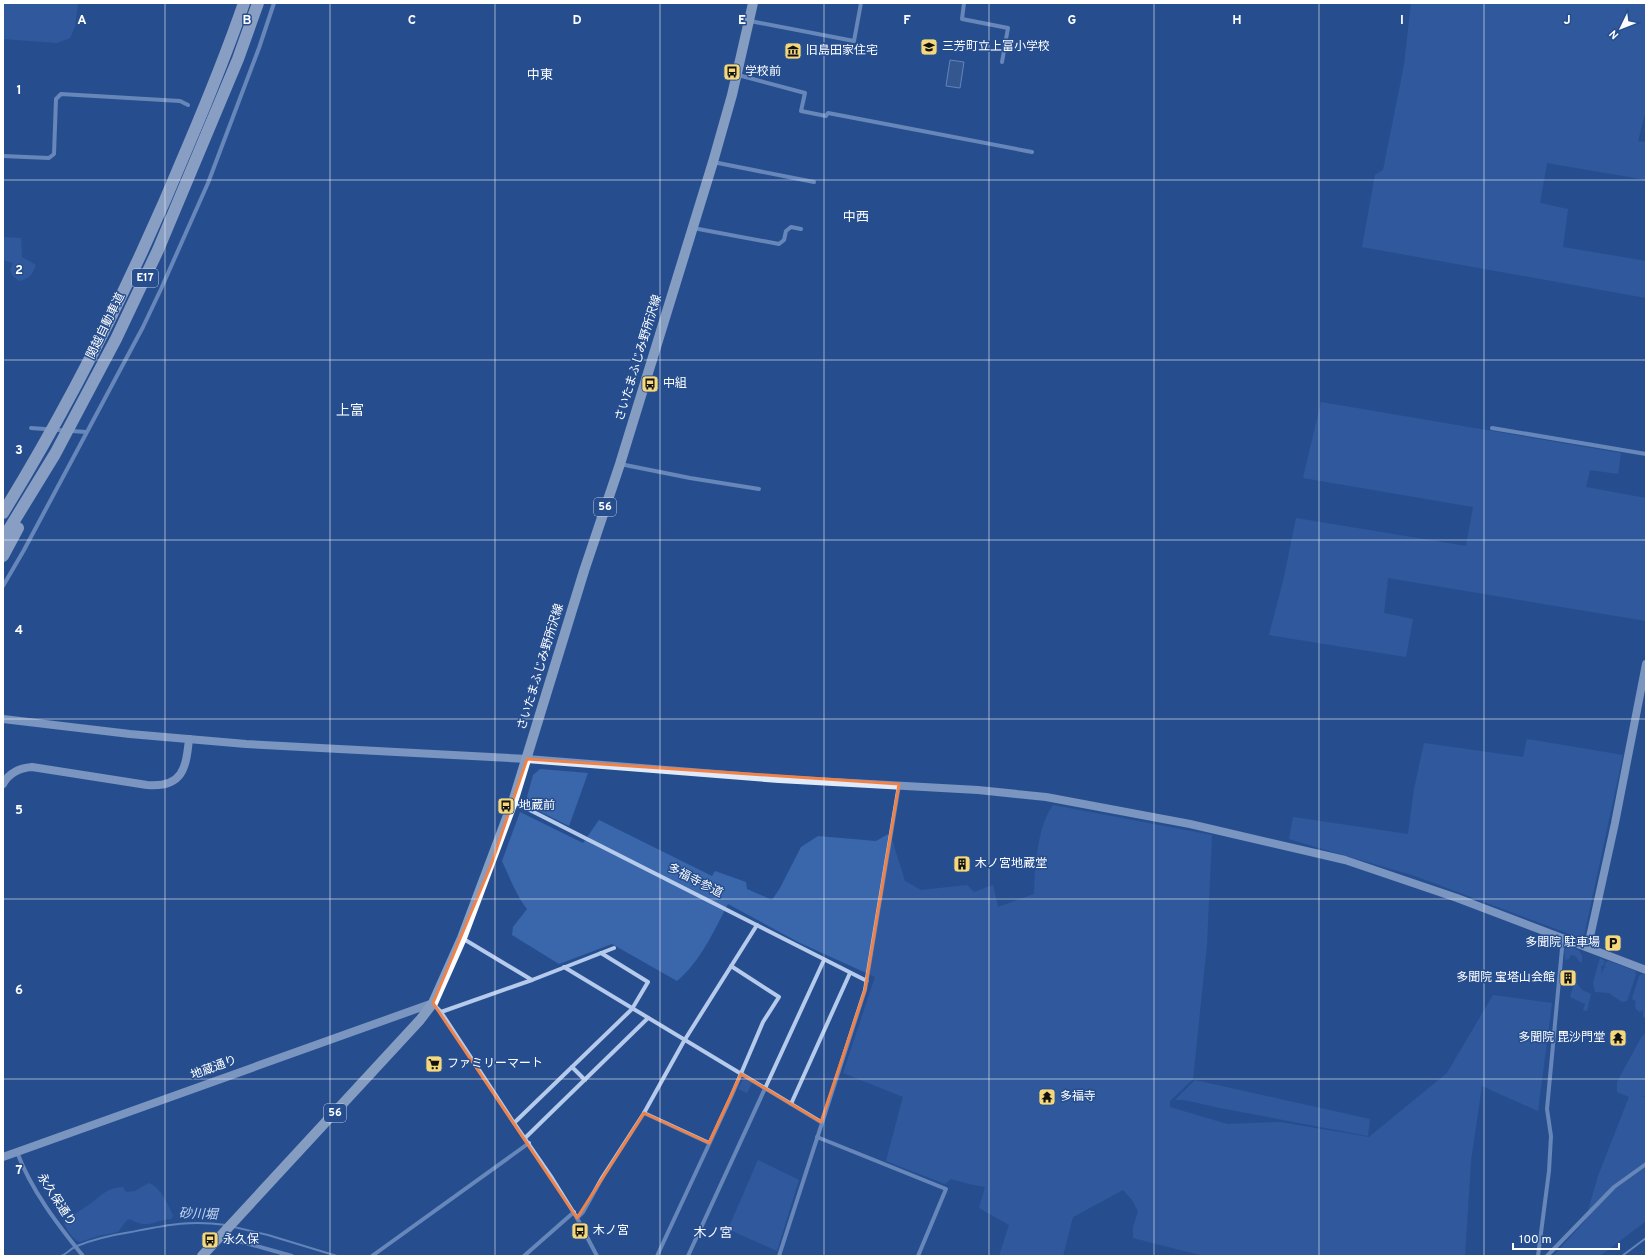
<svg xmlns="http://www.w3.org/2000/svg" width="1649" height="1259" font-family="Overpass,'Noto Sans JP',sans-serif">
<rect width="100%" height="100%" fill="#264e8f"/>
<!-- green -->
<g fill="#3a67ab">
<polygon points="3,3 78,3 75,27 70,38 57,43 3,39"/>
<polygon points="1411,3 1646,3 1646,110 1638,141 1646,142 1646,180 1547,163 1540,203 1568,209 1563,247 1646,261 1646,298 1362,247 1375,175 1383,170 1404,65"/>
<path d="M3 237 21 238 22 257 36 265C32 275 29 279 19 281L13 276 10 270 13 263 3 260Z"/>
<polygon points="1321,402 1621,453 1618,474 1590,470 1586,487 1646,498 1646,621 1388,578 1384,613 1413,619 1406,657 1269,635 1284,577 1296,518 1466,546 1473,507 1303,478"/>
<polygon points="1527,739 1623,755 1584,936 1580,938 1415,876 1289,839 1293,817 1408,834 1414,789 1424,743 1523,757"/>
<polygon points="540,769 588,773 569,826 525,804 533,775"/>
<path d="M1053 805 1212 835 1207 944 1193 1079 1170 1101V1107L1227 1124 1280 1122 1369 1137 1447 1073 1493 995 1552 1003 1538 1111 1482 1086 1471 1160 1465 1256H1204L1133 1238V1227L1138 1211 1132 1200 1123 1190 1073 1217 1063 1256H999L1009 1225 979 1208 985 1187 969 1184 951 1179 945 1184 886 1161 903 1097 843 1073 875 977 800 943 728 904C714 931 700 962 677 981L612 944 559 964 512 935 513 927 527 909C516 895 510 878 502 861L520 812 583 843 599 820 712 876 715 871 746 882 747 889 772 900 780 888 801 847 818 836 876 841 890 833 905 881 921 890 967 885 974 892 993 885 998 907 1034 894C1035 866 1037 828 1053 805Z"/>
<path d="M1568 946C1579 950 1583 951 1582 962H1580C1577 959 1577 955 1571 955L1569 959 1565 960 1564 949Z"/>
<polygon points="1600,958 1605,961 1603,966 1600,966 1602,968 1601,975 1604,968 1607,968 1604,967 1606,962 1609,961 1635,971 1636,975 1627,1001 1622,1002 1609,993 1595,992 1593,983"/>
<path d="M1642 974 1646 975V1018L1643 1017V1010L1640 1012C1634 1009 1635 1006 1636 1001L1632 999 1639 976Z"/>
<polygon points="1577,983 1582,990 1591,994 1587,1011 1583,1010 1585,1004 1570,997 1574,984"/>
<polygon points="1646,1032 1646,1096 1640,1097 1646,1097 1646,1221 1600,1256 1553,1256 1585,1221 1598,1176 1629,1097 1617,1092 1617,1082 1641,1038"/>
<polygon points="744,1078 752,1083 747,1093 738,1089"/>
<polygon points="1195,1080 1370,1119 1368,1136 1220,1108 1184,1100 1175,1100"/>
<polygon points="758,1160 799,1180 777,1251 728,1229"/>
<path d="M149 1183C161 1188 168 1204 173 1216L171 1219C154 1220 148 1230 130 1219L126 1221 118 1232 98 1236 80 1242C73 1240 65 1228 64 1221 72 1215 82 1210 90 1204 101 1196 108 1187 123 1187L126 1192 135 1191Z"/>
</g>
<!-- water -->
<polygon fill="#466391" stroke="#aac5ec" points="950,60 964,62 960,88 946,86"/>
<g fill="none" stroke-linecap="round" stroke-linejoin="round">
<!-- stream -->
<g stroke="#aac5ec" stroke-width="2">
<polyline points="234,1227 268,1235 337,1256"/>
<path d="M61 1256C67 1254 71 1248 77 1246 94 1239 112 1235 131 1232 167 1225 189 1220 226 1225"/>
<polyline points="1622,1256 1646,1238"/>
</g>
<!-- street -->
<g stroke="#b6cbeb" stroke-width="4">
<polyline points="964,3 962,19 1008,28 1002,62"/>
<polyline points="750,21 854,41 861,3"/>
<polyline points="738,75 805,93 801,111 826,116 828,113 1032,152"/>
<polyline points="3,156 49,158 54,154 56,99 61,94 180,101 188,105"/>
<polyline points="713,162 814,182"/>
<polyline points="693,228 779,244 784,240 786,231 791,227 801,229"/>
<polyline points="31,428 86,432"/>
<polyline points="1492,428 1646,454"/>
<polyline points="620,464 690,478 759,489"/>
<polyline points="3,586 24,550 143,327 161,289 208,183 259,48 274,3"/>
<polyline points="514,802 867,981"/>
<polyline points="462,938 532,980"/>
<polyline points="564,967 821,1122"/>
<polyline points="433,1004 441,1012 514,1123 552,1178 577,1218 597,1256"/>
<polyline points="441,1012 532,980 614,948"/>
<polyline points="572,1067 585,1080"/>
<polyline points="791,1104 850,973"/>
<polyline points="644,1113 709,1143"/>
<polyline points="514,1123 632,1009 648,982 601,953"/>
<polyline points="817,1137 946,1189 918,1256"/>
<polyline points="525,1138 648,1018"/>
<path d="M17 1152C31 1190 58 1225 83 1256"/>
<polyline points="577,1218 583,1212 602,1178 644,1113 684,1041 757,925"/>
<polyline points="221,1236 292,1256"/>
<polyline points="372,1256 529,1143"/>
<polyline points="524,1256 574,1212"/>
<polyline points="657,1256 731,1097 763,1022 779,997 731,966"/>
<polyline points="688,1256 824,960"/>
<polyline points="779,1256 865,990 899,785"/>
<polyline points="1538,1256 1549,1171 1551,1136 1547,1109 1563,938"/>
<polyline points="1547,1256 1614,1187 1646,1164"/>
</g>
<!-- secondary -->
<g stroke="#e1eaf9" stroke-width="8">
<polyline points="3,719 130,734 246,744 527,759 779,779 978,790 1046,797 1190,824 1345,860 1457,898 1646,970"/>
<path d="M3 784C9 773 19 768 32 767L147 785C183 788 186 768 189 739"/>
<polyline points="1588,946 1615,823 1646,664"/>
<polyline points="3,1157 433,1003"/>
</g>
<!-- primary -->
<polyline stroke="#fafcff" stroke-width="10" points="202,1256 420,1020 433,1003 462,938 513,802 584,571 620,464 713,162 732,95 753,3"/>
<!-- highway -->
<g stroke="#fff" stroke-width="12">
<path d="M3 513C75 396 136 272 188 146 208 99 227 52 244 3"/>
<polyline points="3,539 55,454 116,339 158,250 238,59 258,3"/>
<polyline points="3,556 18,528"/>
</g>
</g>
<!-- marked area -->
<path d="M0 0H1649V1259H0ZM527 759 899 784 865 990 821 1122 741 1074 709 1143 644 1113 577 1218 433 1003 491 865Z" fill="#264e8f" fill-opacity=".55" fill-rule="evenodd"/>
<path fill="none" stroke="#ee8249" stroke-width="3" stroke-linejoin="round" d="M527 759 899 784 865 990 821 1122 741 1074 709 1143 644 1113 577 1218 433 1003 491 865Z"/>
<!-- grid -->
<path fill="none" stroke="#fff" stroke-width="1" stroke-opacity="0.55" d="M165 3V1256M330 3V1256M495 3V1256M660 3V1256M824 3V1256M989 3V1256M1154 3V1256M1319 3V1256M1484 3V1256M3 180H1646M3 360H1646M3 540H1646M3 719H1646M3 899H1646M3 1079H1646"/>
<!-- icons -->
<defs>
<g id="school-square" transform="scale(0.9)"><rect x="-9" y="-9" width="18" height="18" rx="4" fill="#f5d87b" stroke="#264e8f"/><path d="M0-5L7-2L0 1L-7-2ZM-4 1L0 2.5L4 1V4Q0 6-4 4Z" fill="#111"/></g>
<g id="museum-square" transform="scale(0.9)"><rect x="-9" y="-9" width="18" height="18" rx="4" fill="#f5d87b" stroke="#264e8f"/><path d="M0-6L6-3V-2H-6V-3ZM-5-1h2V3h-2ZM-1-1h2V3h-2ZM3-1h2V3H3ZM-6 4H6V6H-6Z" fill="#111"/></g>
<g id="bus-square" transform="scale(0.9)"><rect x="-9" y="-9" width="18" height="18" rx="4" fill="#f5d87b" stroke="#264e8f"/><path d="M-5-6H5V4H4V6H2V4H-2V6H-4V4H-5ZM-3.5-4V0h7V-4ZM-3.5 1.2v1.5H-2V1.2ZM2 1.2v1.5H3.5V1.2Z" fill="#111"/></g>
<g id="building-square" transform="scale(0.9)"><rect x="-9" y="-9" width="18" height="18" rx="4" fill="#f5d87b" stroke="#264e8f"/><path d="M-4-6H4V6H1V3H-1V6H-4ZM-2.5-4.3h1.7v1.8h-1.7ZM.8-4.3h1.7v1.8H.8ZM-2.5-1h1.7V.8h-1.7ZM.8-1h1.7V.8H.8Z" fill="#111"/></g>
<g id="parking-square" transform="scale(0.9)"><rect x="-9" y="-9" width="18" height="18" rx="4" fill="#f5d87b" stroke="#264e8f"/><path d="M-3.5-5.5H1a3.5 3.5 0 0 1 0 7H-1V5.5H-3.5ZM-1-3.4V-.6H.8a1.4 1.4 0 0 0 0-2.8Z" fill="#111"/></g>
<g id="temple-square" transform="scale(0.9)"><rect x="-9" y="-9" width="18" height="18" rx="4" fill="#f5d87b" stroke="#264e8f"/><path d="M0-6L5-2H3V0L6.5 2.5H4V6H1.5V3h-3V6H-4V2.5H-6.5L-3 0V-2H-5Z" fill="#111"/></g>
<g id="supermarket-square" transform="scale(0.9)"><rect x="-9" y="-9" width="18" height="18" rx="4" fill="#f5d87b" stroke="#264e8f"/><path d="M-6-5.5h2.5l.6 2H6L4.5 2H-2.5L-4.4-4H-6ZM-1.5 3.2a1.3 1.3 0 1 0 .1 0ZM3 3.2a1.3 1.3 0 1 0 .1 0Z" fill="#111"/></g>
</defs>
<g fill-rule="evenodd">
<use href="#school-square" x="929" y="47"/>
<use href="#museum-square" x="793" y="51"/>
<use href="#bus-square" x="732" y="72"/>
<use href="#bus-square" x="650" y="384"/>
<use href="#bus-square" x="506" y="806"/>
<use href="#building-square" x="962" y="864"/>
<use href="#parking-square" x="1613" y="943"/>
<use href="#building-square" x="1568" y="978"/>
<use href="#temple-square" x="1618" y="1038"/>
<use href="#supermarket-square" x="434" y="1064"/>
<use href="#temple-square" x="1047" y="1097"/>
<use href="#bus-square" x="580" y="1231"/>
<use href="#bus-square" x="210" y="1240"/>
</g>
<g text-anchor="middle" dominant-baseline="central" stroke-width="3" stroke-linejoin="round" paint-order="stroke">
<!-- shield labels -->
<g fill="#264e8f" stroke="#becadd" stroke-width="1">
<rect x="132" y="269" width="26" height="18" rx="3"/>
<rect x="594" y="498" width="22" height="18" rx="3"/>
<rect x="324" y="1104" width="22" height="18" rx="3"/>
</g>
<g font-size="11" font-weight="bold" fill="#fff">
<text x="145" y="278">E17</text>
<text x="605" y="507">56</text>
<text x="335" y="1113">56</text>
</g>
<!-- poi labels -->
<g font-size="12" fill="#fff" stroke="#264e8f" text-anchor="start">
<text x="942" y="47">三芳町立上富小学校</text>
<text x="806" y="51">旧島田家住宅</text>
<text x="745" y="72">学校前</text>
<text x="663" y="384">中組</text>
<text x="519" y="806">地蔵前</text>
<text x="975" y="864">木ノ宮地蔵堂</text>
<text x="1600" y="943" text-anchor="end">多聞院 駐車場</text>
<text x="1555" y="978" text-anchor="end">多聞院 宝塔山会館</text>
<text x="1605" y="1038" text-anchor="end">多聞院 毘沙門堂</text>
<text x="447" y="1064">ファミリーマート</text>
<text x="1060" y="1097">多福寺</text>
<text x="593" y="1231">木ノ宮</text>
<text x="223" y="1240">永久保</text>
</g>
<!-- street labels -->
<g font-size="12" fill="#fff" stroke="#264e8f">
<text transform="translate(106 326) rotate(-64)">関越自動車道</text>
<text transform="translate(639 358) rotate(-73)">さいたまふじみ野所沢線</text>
<text transform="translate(541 667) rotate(-73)">さいたまふじみ野所沢線</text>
<text transform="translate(695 881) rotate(27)">多福寺参道</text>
<text transform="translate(214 1068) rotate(-20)">地蔵通り</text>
<text transform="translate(56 1200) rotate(57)">永久保通り</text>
</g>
<!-- neighbourhood labels -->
<g font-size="13" fill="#fff" stroke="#264e8f">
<text x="540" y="76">中東</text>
<text x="856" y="218">中西</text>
<text x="713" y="1234">木ノ宮</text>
</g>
<!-- water labels -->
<g font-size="13" font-style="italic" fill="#c2d6f2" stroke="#264e8f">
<text transform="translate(198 1215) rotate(2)">砂川堀</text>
</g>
<!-- quarter labels -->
<g font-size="14" fill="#fff" stroke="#264e8f">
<text x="350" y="411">上富</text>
</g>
</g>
<g font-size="13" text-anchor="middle" font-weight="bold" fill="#fff" stroke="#264e8f" stroke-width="3" stroke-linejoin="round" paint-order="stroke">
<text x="82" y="24">A</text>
<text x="247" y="24">B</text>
<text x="412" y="24">C</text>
<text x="577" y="24">D</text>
<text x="742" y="24">E</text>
<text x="907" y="24">F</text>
<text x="1072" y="24">G</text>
<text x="1237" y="24">H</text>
<text x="1402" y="24">I</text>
<text x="1567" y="24">J</text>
<text x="19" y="94">1</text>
<text x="19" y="274">2</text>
<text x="19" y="454">3</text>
<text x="19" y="634">4</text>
<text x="19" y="814">5</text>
<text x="19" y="994">6</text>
<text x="19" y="1174">7</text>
</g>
<!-- border -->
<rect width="1649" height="1259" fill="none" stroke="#ffffff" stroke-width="8"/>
<!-- north arrow -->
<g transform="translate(1621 28) rotate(227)" stroke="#264e8f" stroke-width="3" paint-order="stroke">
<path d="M0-3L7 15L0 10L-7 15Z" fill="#ffffff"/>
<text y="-6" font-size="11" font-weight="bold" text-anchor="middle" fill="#ffffff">N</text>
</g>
<!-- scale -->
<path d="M1513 1243v6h106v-6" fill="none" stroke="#ffffff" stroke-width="2"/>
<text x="1519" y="1243" font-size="12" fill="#ffffff" stroke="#264e8f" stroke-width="3" paint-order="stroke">100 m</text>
</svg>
